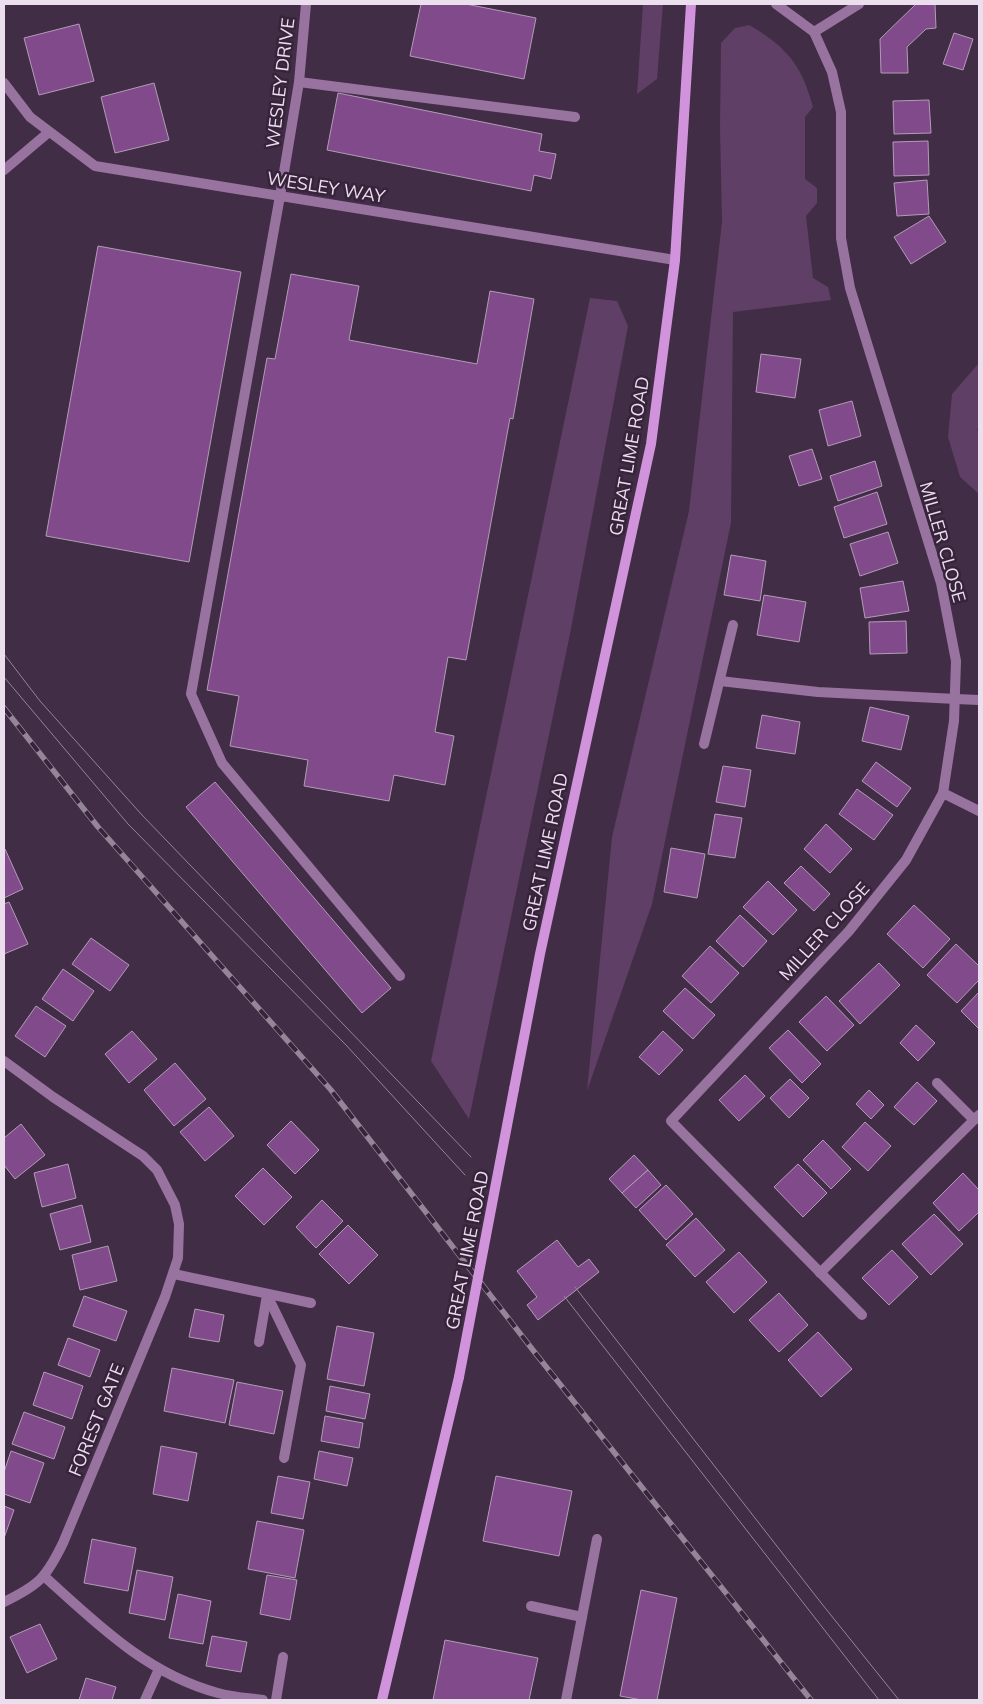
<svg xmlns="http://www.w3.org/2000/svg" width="983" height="1704" font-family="Mulish,sans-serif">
<rect width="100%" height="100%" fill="#412d45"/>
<!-- green -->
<g fill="#5f3f65">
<polygon points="643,4 663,4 657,79 637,94"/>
<path d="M749 25C786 46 802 65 813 107L805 117V179L817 188V203L806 216 813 278 828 287 831 300 733 312 731 523 652 904 587 1091 612 837 689 511 722 222 720 128 721 43 735 28Z"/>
<polygon points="590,298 617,301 628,326 570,634 469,1119 431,1061"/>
<polygon points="979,363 979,427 977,430 979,433 979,494 960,477 948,437 952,394"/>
</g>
<!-- building -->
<g fill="#814a8b" stroke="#b39bb8">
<polygon points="421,4 466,4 536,18 524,79 410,56"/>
<polygon points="916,4 935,4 936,28 926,29 907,47 908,73 881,73 880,39"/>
<polygon points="79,24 94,81 39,95 24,38"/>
<polygon points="954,33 973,39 963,70 943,64"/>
<polygon points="154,83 169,140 115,153 101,97"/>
<polygon points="338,93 542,134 539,151 556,154 551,179 534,175 531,191 327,150"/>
<polygon points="929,100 931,133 894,134 893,101"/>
<polygon points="928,141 929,175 894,176 893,142"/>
<polygon points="927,180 929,214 897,216 894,183"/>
<polygon points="929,216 946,242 911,264 894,237"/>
<polygon points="98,246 241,272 189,562 46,536"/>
<polygon points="291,274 359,286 349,340 477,364 490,291 534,299 513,419 510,418 466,660 448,657 435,732 454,736 445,785 394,775 389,801 304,786 308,760 230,746 239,696 207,690 267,358 275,359"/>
<polygon points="761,354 801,359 795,398 756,392"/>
<polygon points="852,401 861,436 828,446 819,410"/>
<polygon points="812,449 822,479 799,486 789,456"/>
<polygon points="875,461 882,486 838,501 830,476"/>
<polygon points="877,492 887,524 844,538 834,507"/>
<polygon points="888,532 898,563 860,576 850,544"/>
<polygon points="731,555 766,561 760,601 724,595"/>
<polygon points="903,581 909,611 865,618 860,588"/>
<polygon points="764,595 806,602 799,642 757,635"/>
<polygon points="906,621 907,653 870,654 869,622"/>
<polygon points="870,707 909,716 901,750 862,741"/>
<polygon points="762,715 800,722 795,754 756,748"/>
<polygon points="876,762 911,788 897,807 862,781"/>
<polygon points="723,766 751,770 745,807 716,802"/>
<polygon points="215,782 391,988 362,1013 186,807"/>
<polygon points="857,789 893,815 874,840 839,814"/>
<polygon points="715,814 742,818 735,858 708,854"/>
<polygon points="826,824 852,849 830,873 804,849"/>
<polygon points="671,848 705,854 697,898 664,892"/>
<polygon points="5,849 23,889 4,898 4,850"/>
<polygon points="801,866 830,894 814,911 784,883"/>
<polygon points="768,881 797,910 773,935 743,907"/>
<polygon points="9,902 28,944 4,954 4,904"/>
<polygon points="914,905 950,939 923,968 887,934"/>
<polygon points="740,915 767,941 743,967 716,941"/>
<polygon points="91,938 129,965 110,991 72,964"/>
<polygon points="956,944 979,966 979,980 957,1003 927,975"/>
<polygon points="710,946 739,973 711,1003 682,976"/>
<polygon points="879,963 900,985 860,1024 839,1001"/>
<polygon points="63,969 94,991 73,1021 42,999"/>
<polygon points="685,988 715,1015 693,1039 663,1011"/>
<polygon points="979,992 979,1029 961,1011"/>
<polygon points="826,996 854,1025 827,1051 799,1022"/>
<polygon points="36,1006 66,1026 45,1057 15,1036"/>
<polygon points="916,1025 935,1043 918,1061 900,1043"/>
<polygon points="788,1030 821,1064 802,1083 769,1048"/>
<polygon points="132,1031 157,1059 129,1083 105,1054"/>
<polygon points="663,1031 683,1050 659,1075 639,1057"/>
<polygon points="175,1063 206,1099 174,1126 144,1090"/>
<polygon points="745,1075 765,1096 739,1121 719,1100"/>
<polygon points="790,1079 809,1098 789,1118 770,1098"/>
<polygon points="917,1082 937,1101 914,1125 894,1107"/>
<polygon points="869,1090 884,1105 871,1119 856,1104"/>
<polygon points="209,1107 234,1136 205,1161 180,1132"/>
<polygon points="291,1121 319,1150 295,1174 267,1145"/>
<polygon points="865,1122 891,1146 868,1171 842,1147"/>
<polygon points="21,1124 45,1155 15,1179 4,1165 4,1138"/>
<polygon points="823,1140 851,1169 831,1189 803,1160"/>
<polygon points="634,1155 648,1170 622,1193 609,1179"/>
<polygon points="68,1164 76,1198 42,1207 34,1173"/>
<polygon points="798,1164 827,1193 803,1217 774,1187"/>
<polygon points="263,1168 292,1197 264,1225 235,1196"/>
<polygon points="648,1170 661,1185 636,1208 622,1193"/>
<polygon points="963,1173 979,1190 979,1212 959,1231 933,1203"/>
<polygon points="666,1185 693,1214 666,1240 639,1210"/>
<polygon points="322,1200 343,1221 316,1248 296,1227"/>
<polygon points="82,1205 91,1242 60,1250 50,1214"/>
<polygon points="934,1214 963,1244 931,1275 902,1244"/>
<polygon points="696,1218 725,1250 695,1277 666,1245"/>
<polygon points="348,1225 378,1255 349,1284 319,1254"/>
<polygon points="557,1240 578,1267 589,1259 599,1272 538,1320 527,1305 537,1297 517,1271"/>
<polygon points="108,1246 117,1281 80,1290 72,1255"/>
<polygon points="892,1250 918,1277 889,1305 862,1278"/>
<polygon points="739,1252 767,1282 734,1313 706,1282"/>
<polygon points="779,1293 808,1325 779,1352 749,1320"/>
<polygon points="84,1296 127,1311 116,1341 73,1326"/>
<polygon points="195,1309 224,1315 219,1342 189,1337"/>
<polygon points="337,1326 374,1333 364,1386 327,1379"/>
<polygon points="818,1332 852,1369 821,1397 788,1360"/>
<polygon points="68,1338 100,1350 90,1377 58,1365"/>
<polygon points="172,1368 234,1380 225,1423 164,1411"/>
<polygon points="44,1372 83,1386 72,1419 33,1405"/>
<polygon points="237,1382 283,1391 274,1434 229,1425"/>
<polygon points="330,1386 370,1394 365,1419 326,1411"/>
<polygon points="24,1412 65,1427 54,1459 12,1444"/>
<polygon points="325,1416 363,1423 359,1448 321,1441"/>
<polygon points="161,1446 197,1453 188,1501 153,1494"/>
<polygon points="11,1451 44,1463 30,1503 4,1494 4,1472"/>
<polygon points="319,1451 353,1458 347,1486 314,1479"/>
<polygon points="278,1476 310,1482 303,1519 271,1513"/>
<polygon points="496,1476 572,1491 559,1556 483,1541"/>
<polygon points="4,1506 14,1510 4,1538"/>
<polygon points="257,1521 304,1530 295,1578 248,1569"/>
<polygon points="92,1539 136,1548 128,1591 84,1583"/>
<polygon points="137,1570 173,1577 165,1620 129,1613"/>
<polygon points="267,1575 297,1580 290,1620 260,1614"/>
<polygon points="641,1590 677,1598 657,1700 642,1700 620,1696"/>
<polygon points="178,1594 211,1601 203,1644 169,1638"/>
<polygon points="40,1624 57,1659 27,1673 10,1637"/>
<polygon points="212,1636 247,1642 241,1672 206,1666"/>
<polygon points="445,1640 538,1658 529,1700 433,1700"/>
<polygon points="86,1678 116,1687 112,1700 79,1700"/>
</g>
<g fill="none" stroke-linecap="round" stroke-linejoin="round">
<!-- service -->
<g stroke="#9973a0" stroke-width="10">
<polyline points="299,82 575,117"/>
<polyline points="4,170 49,132"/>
<polyline points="280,196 191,694 222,763 400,976"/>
<polyline points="956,699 979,700"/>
<polyline points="267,1295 301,1365 284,1458"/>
</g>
<!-- minor -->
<g stroke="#9973a0" stroke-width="10">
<polyline points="776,4 814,32 832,72 841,112 841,238 850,288 941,583 956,661 954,721 943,793 906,860 849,931 671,1121 862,1315"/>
<polyline points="814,32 859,4"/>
<polyline points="4,83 30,117 95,166 675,260"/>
<polyline points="280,196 299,82 306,4"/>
<polyline points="720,681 818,692 956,699"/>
<polyline points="704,744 733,625"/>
<polyline points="943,793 979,811"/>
<path d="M4 1061 53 1097 143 1156 157 1170 175 1205 179 1224 178 1258 165 1297 63 1543C46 1578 39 1585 4 1602"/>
<polyline points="937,1083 974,1120"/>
<polyline points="820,1273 979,1115"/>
<polyline points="174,1274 311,1303"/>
<polyline points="259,1342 267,1295"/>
<path d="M45 1577C97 1624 147 1674 218 1693 232 1697 248 1698 263 1700"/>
<polyline points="531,1606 582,1617"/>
<polyline points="145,1700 159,1669"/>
<polyline points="276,1700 283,1657"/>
<polyline points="566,1700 597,1539"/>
</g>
<!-- secondary -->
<g stroke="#d194dc" stroke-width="10">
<polyline points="514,1089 540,954 651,444 675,260 691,4"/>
<polyline points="382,1700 459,1377"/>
</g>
<!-- tram -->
<g stroke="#958598" stroke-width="1">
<polyline points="4,654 40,701 142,815 471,1157"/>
<polyline points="4,677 128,824 346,1045 465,1175"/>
<polyline points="575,1287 822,1604 899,1700"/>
<polyline points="564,1296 879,1700"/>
</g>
<!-- rail casing -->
<g stroke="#958598" stroke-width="5.5">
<polyline id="rail" points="4,708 98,827 331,1090 536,1354 811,1700"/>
</g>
<!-- rail -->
<use href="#rail" stroke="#37233b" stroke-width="4" stroke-dasharray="11" stroke-linecap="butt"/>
<!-- secondary-bridge -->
<polyline stroke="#d194dc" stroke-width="10" points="459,1377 514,1089"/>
</g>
<g text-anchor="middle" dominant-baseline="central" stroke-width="5" stroke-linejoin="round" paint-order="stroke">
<!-- street labels -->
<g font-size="18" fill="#ebdeed" stroke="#37233b">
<text transform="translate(280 83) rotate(-83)">WESLEY DRIVE</text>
<text transform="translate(326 187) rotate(9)">WESLEY WAY</text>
<text transform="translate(629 456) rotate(-80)">GREAT LIME ROAD</text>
<text transform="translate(943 542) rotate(74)">MILLER CLOSE</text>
<text transform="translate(545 852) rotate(-78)">GREAT LIME ROAD</text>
<text transform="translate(824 931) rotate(-48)">MILLER CLOSE</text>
<text transform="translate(467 1250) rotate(-79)">GREAT LIME ROAD</text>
<text transform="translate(96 1420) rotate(-68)">FOREST GATE</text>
</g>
</g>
<!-- border -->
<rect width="983" height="1704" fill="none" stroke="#ebdeed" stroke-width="10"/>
</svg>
